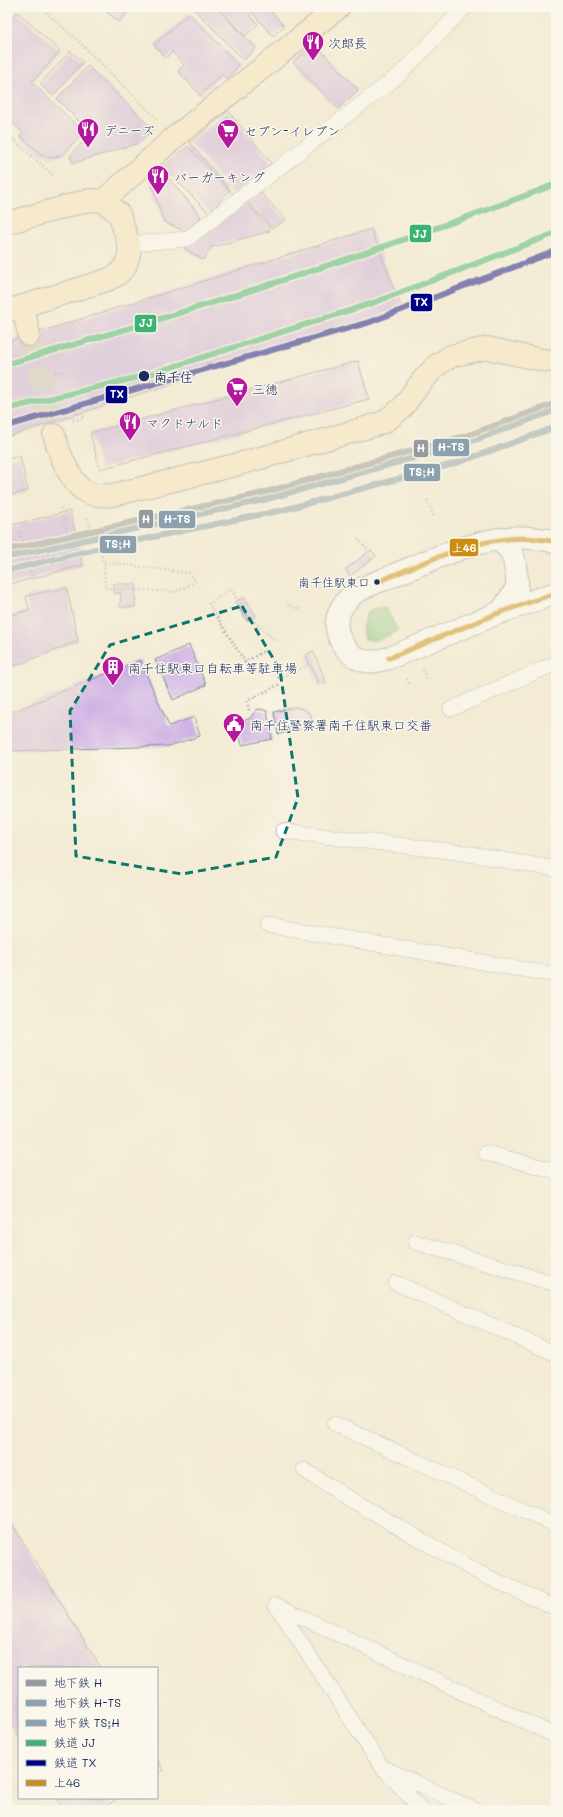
<svg xmlns="http://www.w3.org/2000/svg" width="563" height="1817" font-family="Mali,'Klee One',sans-serif">
<rect width="100%" height="100%" fill="#fbf7ec"/>
<filter id="ink" filterUnits="userSpaceOnUse"><feTurbulence type="fractalNoise" baseFrequency=".025" numOctaves="2"/><feDisplacementMap in="SourceGraphic" scale="8" xChannelSelector="R" yChannelSelector="G"/><feConvolveMatrix kernelMatrix="1 2 1 2 8 2 1 2 1" color-interpolation-filters="sRGB"/></filter>
<filter id="wash" filterUnits="userSpaceOnUse"><feTurbulence type="fractalNoise" baseFrequency=".012" numOctaves="4" result="noise"/><feDisplacementMap in="SourceGraphic" scale="16" xChannelSelector="R" yChannelSelector="G"/><feGaussianBlur stdDeviation="0.9" result="paint"/><feColorMatrix in="noise" values="0 0 0 0 0 0 0 0 0 0 0 0 0 0 0 0 0 1.4 0 .05"/><feComposite in="paint" operator="in"/></filter>
<g filter="url(#wash)">
<rect width="100%" height="100%" fill="#f3ebd4"/>
<!-- green -->
<path fill="#84c67e" stroke="#507a6e" d="M385 607 398 631C387 636 377 643 365 639 360 628 364 623 367 612L374 609Z"/>
<g id="blocks">
<!-- building -->
<g fill="#ccade4">
<polygon points="101,7 132,7 119,22"/>
<polygon points="194,7 215,7 256,48 244,60 193,8"/>
<polygon points="218,7 243,7 258,24 245,36"/>
<polygon points="247,7 267,7 284,26 273,36"/>
<polygon points="17,12 60,51 32,82 83,132 63,155 52,158 41,154 20,136 23,133 7,118 7,22"/>
<polygon points="189,13 239,66 226,79 222,74 200,95 178,71 184,65 172,52 166,58 154,45"/>
<polygon points="315,44 358,90 338,109 293,62"/>
<polygon points="70,51 83,62 53,96 40,84"/>
<polygon points="88,66 153,129 139,143 74,163 70,156 91,133 57,99"/>
<polygon points="228,111 271,163 234,195 190,143"/>
<polygon points="188,146 229,191 209,213 163,167"/>
<polygon points="161,169 201,217 185,231 164,222 150,180"/>
<polygon points="259,191 286,220 272,228 247,200"/>
<polygon points="246,202 269,228 270,231 212,247 203,260 184,248"/>
<polygon points="371,229 402,309 7,437 7,342"/>
<polygon points="358,361 369,399 100,469 90,433"/>
<polygon points="20,456 28,491 7,496 7,459"/>
<polygon points="70,511 83,565 7,585 7,526"/>
<polygon points="371,550 376,556 350,576 346,569"/>
<polygon points="114,584 136,584 135,607 120,607 121,593 114,593"/>
<polygon points="67,588 78,641 7,669 7,616 29,610 26,596"/>
<polygon points="244,597 256,616 247,621 235,602"/>
<polygon points="189,645 206,685 173,700 155,660"/>
<polygon points="313,651 326,682 319,685 306,655"/>
<polygon points="140,660 169,726 194,717 200,736 169,746 7,751 7,714"/>
<polygon points="296,707 303,709 308,712 310,715 313,726 278,734 274,712"/>
<polygon points="260,709 267,711 272,739 242,745 237,725 238,722 249,719 256,710"/>
<polygon points="7,1516 101,1668 19,1668 19,1737 7,1718"/>
<polygon points="157,1759 164,1770 157,1774"/>
<polygon points="56,1798 119,1798 99,1810 64,1810"/>
</g>
</g>
</g>
<g filter="url(#ink)">
<use href="#blocks" fill-opacity="0" stroke="#878d99" stroke-width="1"/>
<g fill="none" stroke-linecap="round" stroke-linejoin="round">
<!-- secondary-tunnel -->
<polyline stroke="#c8c5bc" stroke-width="22" stroke-dasharray="22 11" stroke-linecap="butt" points="29,335 54,435"/>
<!-- lane casing -->
<g stroke="#878d99" stroke-width="16">
<g id="lane">
<polyline points="129,244 187,239 399,75 465,7"/>
<polyline points="451,709 556,663"/>
<polyline points="283,831 464,853 556,869"/>
<polyline points="267,925 556,975"/>
<polyline points="486,1153 556,1171"/>
<polyline points="415,1242 556,1284"/>
<polyline points="396,1283 556,1354"/>
<polyline points="335,1424 556,1525"/>
<polyline points="304,1470 348,1498 481,1574 556,1608"/>
<polyline points="388,1770 475,1810"/>
<polyline points="422,1810 382,1767 276,1605 556,1736"/>
</g>
</g>
<!-- street casing -->
<g stroke="#878d99" stroke-width="24">
<g id="street">
<polyline points="498,539 510,550 514,559 517,579 517,588 501,612"/>
<path d="M556 542C537 538 518 536 499 539 462 545 426 562 392 576 378 582 359 587 349 598 342 605 335 618 337 628 338 642 351 658 365 661 372 663 381 660 389 658L501 612 556 593"/>
</g>
</g>
<!-- secondary casing -->
<g stroke="#878d99" stroke-width="24">
<g id="secondary">
<polyline points="103,201 175,137 339,7"/>
<polyline points="7,223 89,200 103,201 119,214 129,244 129,255 125,267 117,275 107,280 7,311"/>
<polyline points="23,306 29,335"/>
<path d="M54 435C58 450 70 481 83 490 92 496 102 496 113 495L239 464 362 429 384 422 402 408 422 381 436 366 451 356 487 348 547 361 556 360"/>
</g>
</g>
<!-- path -->
<g stroke="#878d99" stroke-width="2.5" stroke-dasharray="1 3" stroke-linecap="butt">
<polyline points="40,7 77,40 158,120"/>
<polyline points="7,134 53,175"/>
<polyline points="55,373 65,371"/>
<polyline points="73,420 84,418 83,413"/>
<polyline points="427,500 434,518"/>
<polyline points="87,518 104,562 189,573 196,581 176,592 105,588 104,562"/>
<polyline points="20,532 26,553"/>
<polyline points="358,539 368,550"/>
<polyline points="32,576 26,553 71,541 60,506"/>
<polyline points="288,605 303,610"/>
<polyline points="266,650 245,662 209,604 231,589 247,615 278,643"/>
<polyline points="423,670 427,679"/>
<polyline points="278,678 309,665"/>
<polyline points="407,679 410,685"/>
<polyline points="249,710 247,701 280,684"/>
</g>
<!-- lane -->
<use href="#lane" stroke="#fff" stroke-width="15"/>
<!-- street -->
<use href="#street" stroke="#fff" stroke-width="22"/>
<!-- secondary -->
<use href="#secondary" stroke="#fbe7c3" stroke-width="22"/>
<!-- bus-1 casing -->
<g stroke="#fbf7ec" stroke-width="8">
<g id="bus-1">
<path d="M377 582C434 559 493 527 556 542"/>
<polyline points="389,658 501,612 556,593"/>
</g>
</g>
<!-- bus-1 -->
<use href="#bus-1" stroke="#cb8e13" stroke-width="5"/>
<!-- rail-1 casing -->
<g stroke="#fbf7ec" stroke-width="9">
<g id="rail-1">
<path d="M7 364C193 311 376 253 556 184"/>
<polyline points="7,409 147,375 373,303 556,233"/>
</g>
</g>
<!-- rail-2 casing -->
<g stroke="#fbf7ec" stroke-width="9">
<polyline id="rail-2" points="7,426 370,322 556,251"/>
</g>
<!-- rail-1 -->
<use href="#rail-1" stroke="#3cb371" stroke-width="6"/>
<!-- rail-2 -->
<use href="#rail-2" stroke="#000084" stroke-width="6"/>
<!-- metro-1 casing -->
<g stroke="#fbf7ec" stroke-width="9">
<polyline id="metro-1" points="7,550 262,493 468,435 556,403"/>
</g>
<!-- metro-2 casing -->
<g stroke="#fbf7ec" stroke-width="9">
<polyline id="metro-2" points="9,557 264,500 470,442 556,410"/>
</g>
<!-- metro-3 casing -->
<g stroke="#fbf7ec" stroke-width="9">
<polyline id="metro-3" points="9,570 96,549 283,510 457,463 556,427"/>
</g>
<!-- metro-1 -->
<use href="#metro-1" stroke="#969a9c" stroke-width="6"/>
<!-- metro-2 -->
<use href="#metro-2" stroke="#8ba2ae" stroke-width="6"/>
<!-- metro-3 -->
<use href="#metro-3" stroke="#8ba2ae" stroke-width="6"/>
</g>
</g>
<!-- marked area -->
<path d="M0 0H563V1817H0ZM242 606 280 670 298 798 276 857 182 874 76 856 70 711 110 645Z" fill="#f3ebd4" fill-opacity=".55" fill-rule="evenodd"/>
<path fill="none" stroke="#0f766e" stroke-width="3" stroke-dasharray="8 5" stroke-linejoin="round" d="M242 606 280 670 298 798 276 857 182 874 76 856 70 711 110 645Z"/>
<!-- icons -->
<defs>
<g id="restaurant-pin" transform="scale(1.15)"><path d="M0 17L-7.5 6A9.5 9.5 0 1 1 7.5 6Z" fill="#b5179e" stroke="#fbf7ec"/><path d="M-5-6h1v4h1v-4h1v4h1v-4h1v5L-1.5 .5V6h-2V.5L-5-1ZM5-6V6H3V1.5H1.5Q1.5-4 5-6Z" fill="#fff"/></g>
<g id="supermarket-pin" transform="scale(1.15)"><path d="M0 17L-7.5 6A9.5 9.5 0 1 1 7.5 6Z" fill="#b5179e" stroke="#fbf7ec"/><path d="M-6-5.5h2.5l.6 2H6L4.5 2H-2.5L-4.4-4H-6ZM-1.5 3.2a1.3 1.3 0 1 0 .1 0ZM3 3.2a1.3 1.3 0 1 0 .1 0Z" fill="#fff"/></g>
<g id="building-pin" transform="scale(1.15)"><path d="M0 17L-7.5 6A9.5 9.5 0 1 1 7.5 6Z" fill="#b5179e" stroke="#fbf7ec"/><path d="M-4-6H4V6H1V3H-1V6H-4ZM-2.5-4.3h1.7v1.8h-1.7ZM.8-4.3h1.7v1.8H.8ZM-2.5-1h1.7V.8h-1.7ZM.8-1h1.7V.8H.8Z" fill="#fff"/></g>
<g id="civic-pin" transform="scale(1.15)"><path d="M0 17L-7.5 6A9.5 9.5 0 1 1 7.5 6Z" fill="#b5179e" stroke="#fbf7ec"/><path d="M-.6-6.5H3V-4.5H.6V-3L4-1V1h2V6H-6V1h2V-1L-.6-3ZM-1.2 2.5V6h2.4V2.5Z" fill="#fff"/></g>
</defs>
<g fill-rule="evenodd">
<use href="#restaurant-pin" x="313" y="42"/>
<use href="#restaurant-pin" x="88" y="129"/>
<use href="#supermarket-pin" x="228" y="130"/>
<use href="#restaurant-pin" x="158" y="176"/>
<use href="#supermarket-pin" x="237" y="388"/>
<use href="#restaurant-pin" x="130" y="422"/>
<use href="#building-pin" x="113" y="667"/>
<use href="#civic-pin" x="234" y="724"/>
</g>
<!-- markers -->
<g fill="#1b2f5e" stroke="#fbf7ec" stroke-width="1.5">
<circle cx="144" cy="376" r="6"/>
<circle cx="377" cy="582" r="3.5"/>
</g>
<g text-anchor="middle" dominant-baseline="central" stroke-width="3" stroke-linejoin="round" paint-order="stroke">
<!-- bus labels -->
<g font-size="12" fill="#1b2f5e" stroke="#fbf7ec" text-anchor="end">
<text x="370" y="582">南千住駅東口</text>
</g>
<!-- poi labels -->
<g font-size="13" fill="#1b2f5e" stroke="#fbf7ec" text-anchor="start">
<text x="328" y="42">次郎長</text>
<text x="104" y="129">デニーズ</text>
<text x="244" y="130">セブン-イレブン</text>
<text x="174" y="176">バーガーキング</text>
<text x="252" y="388">三徳</text>
<text x="146" y="422">マクドナルド</text>
<text x="128" y="667">南千住駅東口自転車等駐車場</text>
<text x="250" y="724">南千住警察署南千住駅東口交番</text>
</g>
<!-- stop labels -->
<g font-size="13" font-weight="bold" fill="#1b2f5e" stroke="#fbf7ec" text-anchor="start">
<text x="154" y="376">南千住</text>
</g>
</g>
<g stroke="#fbf7ec" stroke-width="1.5">
<rect x="409" y="224" width="23" height="19" rx="4" fill="#3cb371"/>
<rect x="410" y="293" width="23" height="19" rx="4" fill="#000084"/>
<rect x="134" y="314" width="23" height="19" rx="4" fill="#3cb371"/>
<rect x="105" y="385" width="23" height="19" rx="4" fill="#000084"/>
<rect x="432" y="438" width="38" height="19" rx="4" fill="#8ba2ae"/>
<rect x="413" y="439" width="16" height="19" rx="4" fill="#969a9c"/>
<rect x="403" y="463" width="38" height="19" rx="4" fill="#8ba2ae"/>
<rect x="138" y="509" width="16" height="20" rx="4" fill="#969a9c"/>
<rect x="158" y="510" width="38" height="19" rx="4" fill="#8ba2ae"/>
<rect x="99" y="535" width="38" height="19" rx="4" fill="#8ba2ae"/>
<rect x="449" y="538" width="30" height="19" rx="4" fill="#cb8e13"/>
</g>
<g font-size="11" text-anchor="middle" font-weight="bold" fill="#fff">
<text x="420" y="238">JJ</text>
<text x="421" y="306">TX</text>
<text x="146" y="327">JJ</text>
<text x="117" y="398">TX</text>
<text x="451" y="451">H-TS</text>
<text x="421" y="452">H</text>
<text x="422" y="476">TS;H</text>
<text x="146" y="523">H</text>
<text x="177" y="523">H-TS</text>
<text x="118" y="548">TS;H</text>
<text x="464" y="552">上46</text>
</g>
<!-- margin -->
<rect width="563" height="1817" fill="none" stroke="#fbf7ec" stroke-width="24"/>
<!-- legend -->
<rect x="18" y="1667" width="140" height="132" fill="#fbf7ec" stroke="#a1a7b3"/>
<rect x="26" y="1680" width="20" height="6" fill="#969a9c" stroke="#a1a7b3"/>
<text x="54" y="1687" font-size="12" fill="#1b2f5e">地下鉄 H</text>
<rect x="26" y="1700" width="20" height="6" fill="#8ba2ae" stroke="#a1a7b3"/>
<text x="54" y="1707" font-size="12" fill="#1b2f5e">地下鉄 H-TS</text>
<rect x="26" y="1720" width="20" height="6" fill="#8ba2ae" stroke="#a1a7b3"/>
<text x="54" y="1727" font-size="12" fill="#1b2f5e">地下鉄 TS;H</text>
<rect x="26" y="1740" width="20" height="6" fill="#3cb371" stroke="#a1a7b3"/>
<text x="54" y="1747" font-size="12" fill="#1b2f5e">鉄道 JJ</text>
<rect x="26" y="1760" width="20" height="6" fill="#000084" stroke="#a1a7b3"/>
<text x="54" y="1767" font-size="12" fill="#1b2f5e">鉄道 TX</text>
<rect x="26" y="1780" width="20" height="6" fill="#cb8e13" stroke="#a1a7b3"/>
<text x="54" y="1787" font-size="12" fill="#1b2f5e">上46</text>
</svg>
